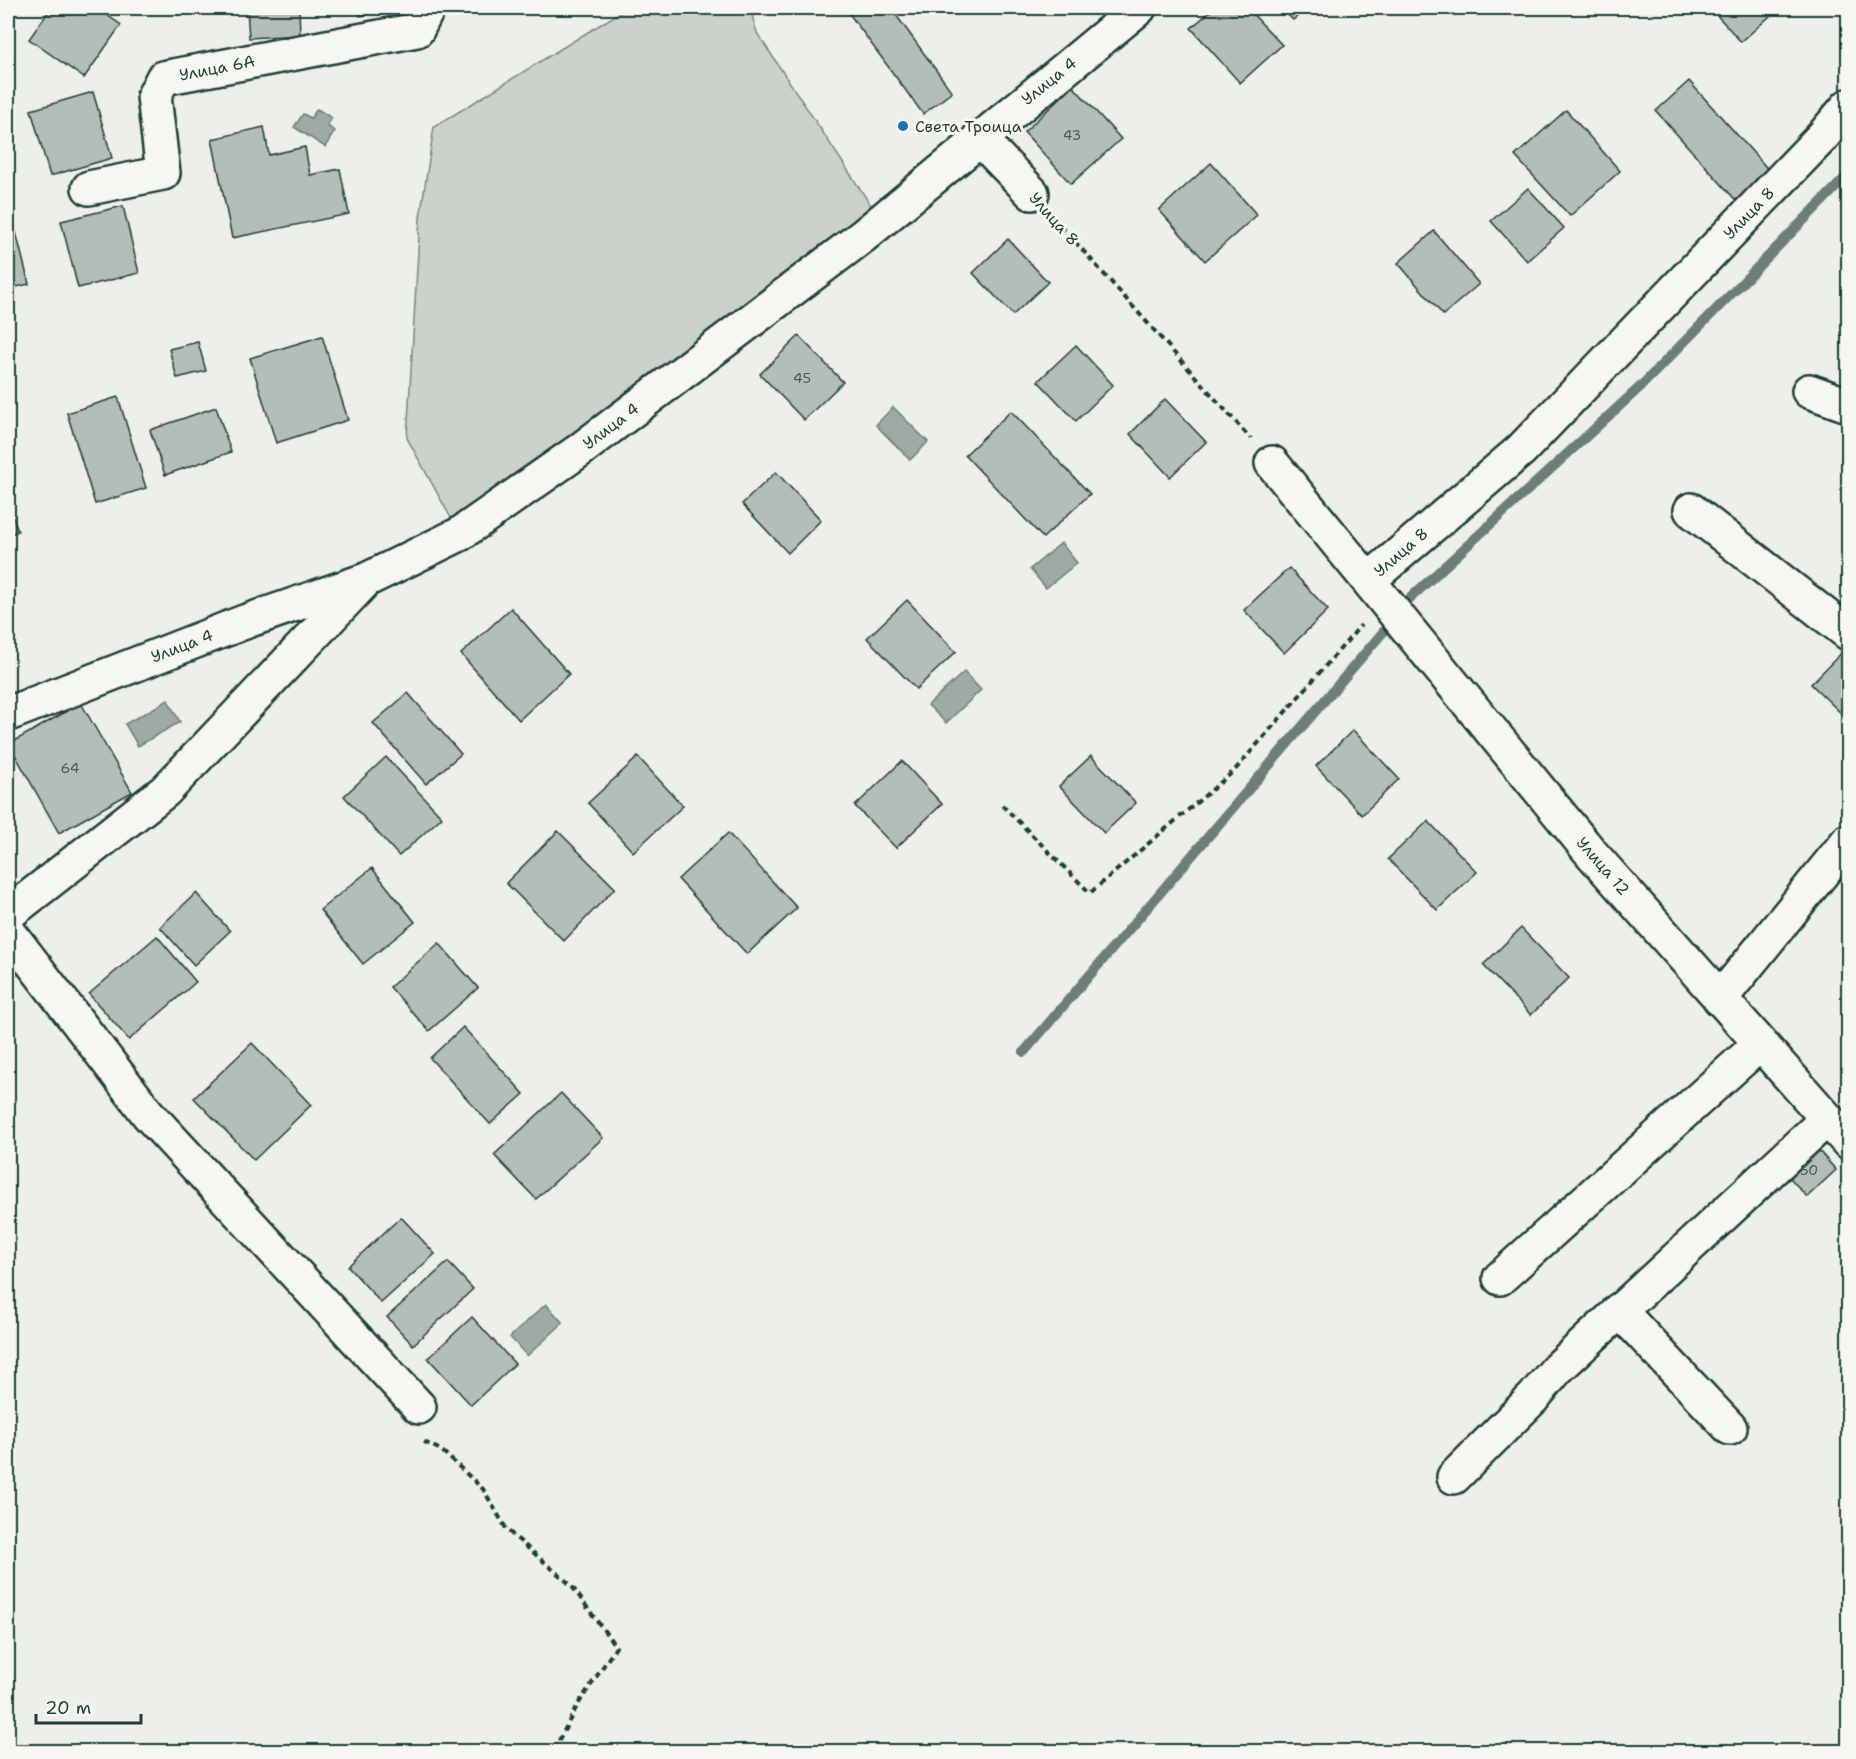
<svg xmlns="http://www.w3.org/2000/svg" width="1856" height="1759" font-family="'Shantell Sans',sans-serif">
<rect width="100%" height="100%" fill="#edefea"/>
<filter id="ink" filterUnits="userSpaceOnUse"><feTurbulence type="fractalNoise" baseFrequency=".0167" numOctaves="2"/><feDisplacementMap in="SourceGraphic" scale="12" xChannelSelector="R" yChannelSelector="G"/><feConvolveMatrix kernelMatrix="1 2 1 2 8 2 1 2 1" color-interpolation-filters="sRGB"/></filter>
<g filter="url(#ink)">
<!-- green -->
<polygon fill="#cbd2cc" stroke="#758880" stroke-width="1.5" points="627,8 750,8 757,33 880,219 457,529 407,438 420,218 434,127"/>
<!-- water -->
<g fill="#9faaa4" stroke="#6c7e77" stroke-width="1.5">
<polygon points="317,109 332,118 327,126 335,131 325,147 294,127 303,114 311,118"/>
<polygon points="893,407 928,442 910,460 876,425"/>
<polygon points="1061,543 1077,563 1046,588 1030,569"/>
<polygon points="964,672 981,690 946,723 928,705"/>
<polygon points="168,700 180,722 138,746 125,724"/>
<polygon points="546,1304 563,1323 527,1356 510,1337"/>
</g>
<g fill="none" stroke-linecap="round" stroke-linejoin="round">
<!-- stream -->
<g stroke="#6c7e77" stroke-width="10">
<polyline points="1408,600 1639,388 1848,175"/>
<polyline points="1024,1052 1390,624"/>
</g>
</g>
<!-- building -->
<g fill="#b4bdb8" stroke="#1f3d34" stroke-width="1.5">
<polygon points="51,8 97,8 121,25 84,78 29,39"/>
<polygon points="247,8 299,8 300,35 249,38"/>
<polygon points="358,8 404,8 360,16"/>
<polygon points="845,8 891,8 952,92 923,114"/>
<polygon points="1214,8 1247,8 1282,45 1240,83 1191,28"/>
<polygon points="1281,8 1307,8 1293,20"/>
<polygon points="1721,8 1779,8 1741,42 1715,13"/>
<polygon points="1689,81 1774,176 1741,206 1656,111"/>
<polygon points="1073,86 1121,139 1071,184 1024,132"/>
<polygon points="93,92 112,158 50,176 31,110"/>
<polygon points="1566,110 1620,171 1570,216 1515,156"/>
<polygon points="264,127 269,155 305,147 310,175 340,169 349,214 232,238 212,139"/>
<polygon points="1211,163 1257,215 1205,261 1159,210"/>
<polygon points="1528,188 1564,228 1527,261 1491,221"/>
<polygon points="123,206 139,273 78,288 61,221"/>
<polygon points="1434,231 1479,284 1443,315 1398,263"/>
<polygon points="16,232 29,284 8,289 8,234"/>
<polygon points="1008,239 1048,282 1013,315 973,273"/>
<polygon points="322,336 348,420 276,443 250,358"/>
<polygon points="799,336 843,382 804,420 760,374"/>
<polygon points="198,342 206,371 177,378 169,349"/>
<polygon points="1076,345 1113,385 1076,421 1038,381"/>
<polygon points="118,397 146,488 95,504 67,413"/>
<polygon points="1165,399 1206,442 1170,477 1130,434"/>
<polygon points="216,407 231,452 165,475 150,430"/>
<polygon points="1011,411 1090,494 1043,538 965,455"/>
<polygon points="776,472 821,520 788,553 742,504"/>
<polygon points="8,504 18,531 8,535"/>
<polygon points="1289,568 1328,610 1284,653 1244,610"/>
<polygon points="907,600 956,652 916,689 867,638"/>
<polygon points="511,608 569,674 519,720 461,654"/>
<polygon points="1848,646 1848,720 1811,684"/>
<polygon points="408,693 461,754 426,784 373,723"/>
<polygon points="81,703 132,792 59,833 9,744"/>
<polygon points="1353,730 1399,779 1362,815 1316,766"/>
<polygon points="1091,756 1136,803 1104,833 1059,786"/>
<polygon points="386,757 442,817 399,856 344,796"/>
<polygon points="638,757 683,806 633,852 588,803"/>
<polygon points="902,761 942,804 896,848 855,806"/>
<polygon points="1428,821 1477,872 1437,910 1388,859"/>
<polygon points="558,831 615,888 564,941 506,883"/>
<polygon points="728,833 797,908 747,954 678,879"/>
<polygon points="372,868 415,922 363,964 320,910"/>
<polygon points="196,893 230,931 194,965 160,927"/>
<polygon points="1521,928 1569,978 1531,1015 1483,965"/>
<polygon points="157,936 196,982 129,1040 89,994"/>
<polygon points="439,943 478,988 429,1031 390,987"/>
<polygon points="463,1027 524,1094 490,1124 430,1058"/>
<polygon points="252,1043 311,1105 254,1160 194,1098"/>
<polygon points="561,1093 603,1138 536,1199 494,1155"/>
<polygon points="1811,1142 1836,1170 1807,1197 1782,1169"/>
<polygon points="401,1217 435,1254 381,1303 348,1266"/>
<polygon points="448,1262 473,1289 413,1345 387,1317"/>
<polygon points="472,1317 515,1364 471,1405 428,1358"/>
</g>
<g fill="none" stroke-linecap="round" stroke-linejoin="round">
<!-- minor casing -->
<g stroke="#1f3d34" stroke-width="38">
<g id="minor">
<polyline points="979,138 1032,193"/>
<polyline points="89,188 163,173 154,96 163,78 417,30 428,8"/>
<polyline points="1809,391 1848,405"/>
<polyline points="1272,463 1592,854 1848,1142"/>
<polyline points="1691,510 1848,633"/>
<polyline points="1369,580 1521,450 1822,137 1848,106"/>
<polyline points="8,714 247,621 366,580 460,534 580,450 863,236 1139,8"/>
<polyline points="8,914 165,791 363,583"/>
<polyline points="8,931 148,1114 419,1407"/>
<polyline points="1720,999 1848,841"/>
<polyline points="1500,1278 1760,1044"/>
<polyline points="1619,1310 1730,1428"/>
<polyline points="1454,1477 1533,1398 1557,1369 1827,1119"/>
</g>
</g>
<!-- path -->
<g stroke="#1f3d34" stroke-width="4" stroke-dasharray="6 4.5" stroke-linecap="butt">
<polyline points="1054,218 1251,439"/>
<polyline points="1002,805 1090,893 1234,771 1361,625"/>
<polyline points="424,1442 441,1450 483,1489 507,1530 571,1585 616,1647 577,1706 553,1752"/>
</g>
<!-- minor -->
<use href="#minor" stroke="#f6f6f2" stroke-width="33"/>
</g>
</g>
<!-- markers -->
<circle fill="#1f6fb2" stroke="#f6f6f2" stroke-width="2" cx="903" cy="126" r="6"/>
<g text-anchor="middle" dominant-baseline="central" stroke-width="6" stroke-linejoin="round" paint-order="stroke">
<!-- number labels -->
<g font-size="14" fill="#445d55">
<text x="1072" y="135">43</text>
<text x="802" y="378">45</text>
<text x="70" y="768">64</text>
<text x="1809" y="1170">50</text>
</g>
<!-- street labels -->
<g font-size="16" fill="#1f3d34" stroke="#f6f6f2">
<text transform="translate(217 68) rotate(-11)">Улица 6A</text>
<text transform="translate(1049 81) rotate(-39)">Улица 4</text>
<text transform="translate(1749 213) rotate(-46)">Улица 8</text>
<text transform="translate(1054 219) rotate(48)">Улица 8</text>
<text transform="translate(611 426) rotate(-37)">Улица 4</text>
<text transform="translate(1401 552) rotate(-41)">Улица 8</text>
<text transform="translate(182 646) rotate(-21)">Улица 4</text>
<text transform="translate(1603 866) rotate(49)">Улица 12</text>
</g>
<!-- poi labels -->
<g font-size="16" fill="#1f3d34" stroke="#f6f6f2" text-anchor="start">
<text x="915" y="126">Света Троица</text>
</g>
</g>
<!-- margin -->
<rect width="1856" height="1759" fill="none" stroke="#f6f6f2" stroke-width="30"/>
<rect x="15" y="15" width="1826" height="1729" fill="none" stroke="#1f3d34" stroke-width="2" filter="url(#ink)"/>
<!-- scale -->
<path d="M36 1714v9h105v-9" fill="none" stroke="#1f3d34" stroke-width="3"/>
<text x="45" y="1714" font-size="18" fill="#1f3d34" stroke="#f6f6f2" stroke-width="4.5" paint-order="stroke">20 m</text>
</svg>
